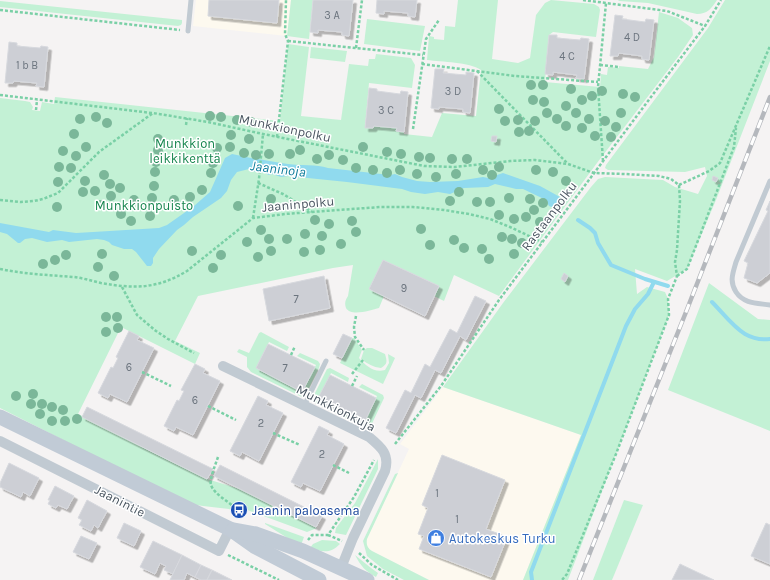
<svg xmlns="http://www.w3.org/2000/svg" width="770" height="580" font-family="Karla,sans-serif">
<defs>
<filter id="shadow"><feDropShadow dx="3.5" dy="3.5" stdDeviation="0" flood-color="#0004"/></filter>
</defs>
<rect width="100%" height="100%" fill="#f5f3f3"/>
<!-- commercial -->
<g fill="#fdf9ef">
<polygon points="196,0 291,0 287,36 193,26"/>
<polygon points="443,387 581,435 523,580 429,580 372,551 369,549 367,546 367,539 409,449 400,444"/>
</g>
<!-- green -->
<g fill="#c3f1d5">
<polygon points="291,0 313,0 309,39 287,36"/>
<path d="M458 0H498L492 59 518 63 530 58 536 15 545 3 551 0 594 4 599 7 600 10 596 37 553 32 549 35 545 82 600 87 601 74 607 75 608 67 619 68V66L648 69 654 57 659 12 678 18 692 28 693 35 678 57 597 163 499 296 454 275 444 301 434 296 439 286 383 260 369 289 384 296 379 308C371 310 351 317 346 308 344 303 346 299 348 296L353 265 333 268 198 296 175 341 200 353 195 364 121 327 78 414 207 479 240 489 317 528 307 532 234 505 231 510 229 509 203 506 190 504 0 408V98L25 101 30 102 33 107 32 110 40 111 42 102 54 104 55 97 280 121 288 44 309 47 301 116 341 120 349 64 368 66 369 59H375L376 54 411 58 415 65 412 88 369 83 365 127 373 128 374 126 397 128 396 131 404 132V134L432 137 442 113 476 116 481 70C469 62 442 62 427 60L429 36 434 37V39L444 40 445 26 455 27Z"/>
<path d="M618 0H717C711 9 707 14 697 14L648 3 619 1Z"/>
<polygon points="725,0 770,0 770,61 716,200 687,269 667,281 635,269 637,294 647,287 665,292 668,299 669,315 568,580 523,580 581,435 443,387 503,303 591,187 598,179 605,177 663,180 675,187 698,194 707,176 705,167 685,172 608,170 605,168 606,165 708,28"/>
<polygon points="0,1 182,20 182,23 181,25 178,26 0,7"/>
<polygon points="367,19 425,26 420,51 364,44"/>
<polygon points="311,47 347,51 345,62 310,58"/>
<polygon points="709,283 758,319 770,320 770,431 668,390"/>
<polygon points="261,332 289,347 287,351 269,342 256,368 302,392 316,365 297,356 300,353 318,361 320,364 319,368 304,398 251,372 247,367 247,357 237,352 239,349 249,353 259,333"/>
<path d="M352 338H354L362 350 359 358C366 366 374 373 385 370L389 363 388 354 395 358 383 384 340 363Z"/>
<path d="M367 348H372L385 354C387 361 388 364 381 368 373 367 368 364 361 359L364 350Z"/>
<polygon points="330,368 349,378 348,382 331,373 318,400 364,423 377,396 359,387 362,384 383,395 384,398 369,430 311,401 327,369"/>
<polygon points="378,459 378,469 346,535 335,533 336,528 355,503"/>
<path d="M398 473 367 539C366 544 367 548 372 551L429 580H404L383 569 367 556 363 541 395 474Z"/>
<polygon points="624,500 643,505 612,580 593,580"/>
<polygon points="265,523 304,537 301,545 294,542 265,524"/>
<path d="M322 540 336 541 340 544C330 554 322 552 310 548L313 544Z"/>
<path d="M355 555 371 568 378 573 376 577C366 572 360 565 355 555Z"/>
</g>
<!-- water -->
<path fill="#90daee" d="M232 154C239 155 244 157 251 158 263 160 276 162 288 164 301 166 316 164 328 168L390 175 395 174 402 177 417 181 430 182 458 181 483 177 488 178 503 173 540 186 560 197 554 208 549 206 546 200 523 189H516L495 184 488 187 464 188 450 194 438 192 425 194 411 192 402 189 347 182 288 176 281 177 272 174 269 175 265 173 256 172 249 169 237 172 231 180 227 191 221 198 193 217 184 225 177 230 159 249 153 258V263L151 266H147L136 252 132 249H124L112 245 109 242 104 240 97 239 69 242 62 240 47 242 32 238 25 239 20 243H18L7 234 0 232V223L49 232 53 230 76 233 93 232 159 228 167 225 194 206 210 192 225 158Z"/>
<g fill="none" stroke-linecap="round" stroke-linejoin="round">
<!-- stream -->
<g stroke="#90daee" stroke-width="4">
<polyline points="578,220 590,228 595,233 598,243 611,265 645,279 668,286"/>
<path d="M712 302C722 312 733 327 745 334 752 338 762 340 770 339"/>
<polyline points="532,580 531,572 626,326 635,309 648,294 654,282"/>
</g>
</g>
<!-- building -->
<g fill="#cdcfd5" stroke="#d7d9de" filter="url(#shadow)">
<polygon points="209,0 279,0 277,23 208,16"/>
<polygon points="313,0 353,0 349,36 342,35 342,32 318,30 318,33 310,32"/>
<polygon points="377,0 417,0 415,17 408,16 408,13 384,11 384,14 376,13"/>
<polygon points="615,15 623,16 622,19 645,22 646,19 654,20 649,60 642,59 642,56 619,53 618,56 610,56"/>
<polygon points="549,35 557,35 557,38 580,40 581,38 589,39 584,79 576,78 577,75 553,72 553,75 545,74"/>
<polygon points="9,42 17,43 17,46 40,48 41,46 48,47 44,87 36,86 37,83 14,81 13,83 5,83"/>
<polygon points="435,69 444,69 443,73 466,75 466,72 474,73 470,113 463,112 463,109 439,107 439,109 431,108"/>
<polygon points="369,88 377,89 377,91 400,94 401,91 408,92 404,132 396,131 397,128 374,126 373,128 365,128"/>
<polygon points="492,136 497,136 496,142 491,141"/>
<polygon points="713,176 718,178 716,182 712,180"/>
<polygon points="770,201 770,273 757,283 744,278 748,263 744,261 768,211 766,210"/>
<polygon points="383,260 439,286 425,316 369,289"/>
<polygon points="564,273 568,276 565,282 561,279"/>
<polygon points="324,276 330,308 269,321 263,289"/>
<polygon points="475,296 486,301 466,340 460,336 441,373 435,370 421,398 415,395 396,433 386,428 405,390 411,393 425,364 430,367 450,329 457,333"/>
<polygon points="129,331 139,336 137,340 154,348 127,402 110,394 108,398 98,393 111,367 113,368 118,358 116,357"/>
<polygon points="343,334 352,338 342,358 333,354"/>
<polygon points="268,344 315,367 302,392 256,368"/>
<polygon points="195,364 205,369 203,373 220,381 193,435 176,427 174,431 164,426 177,400 179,401 184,391 181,390"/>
<polygon points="330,375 376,398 364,423 317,400"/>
<polygon points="258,396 268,401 266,405 283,413 259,461 242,452 240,456 230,451"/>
<polygon points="87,407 213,469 207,479 82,417"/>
<polygon points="319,426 329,431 327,435 344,444 320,491 303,483 301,487 291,482"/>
<polygon points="442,455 505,480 486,529 507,537 491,577 419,549 424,536 418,534 428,508 422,505"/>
<polygon points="9,463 39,478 30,496 23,492 21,497 0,487 0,483"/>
<polygon points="220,465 322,516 316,527 214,476"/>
<polygon points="55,486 74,496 67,509 58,505 56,508 48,504 50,500 48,500"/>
<polygon points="87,500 107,511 98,528 94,525 91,531 79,525 82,520 78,518"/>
<polygon points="124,523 141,531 134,546 117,538"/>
<polygon points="766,523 770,525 770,564 751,556"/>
<polygon points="81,536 97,543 89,559 73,552"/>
<polygon points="153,541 182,555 173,574 164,570 166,566 160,563 155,574 140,567"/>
<polygon points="182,555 201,565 195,577 187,573 184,580 170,580"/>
<polygon points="680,564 699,573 714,580 672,580"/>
<polygon points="201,565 212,570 207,580 201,580 195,577"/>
<polygon points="212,570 232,580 207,580"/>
</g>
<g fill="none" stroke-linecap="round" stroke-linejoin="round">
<!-- path -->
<g stroke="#7ad0a6" stroke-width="2.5" stroke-dasharray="3 2" stroke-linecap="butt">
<polyline points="583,0 667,11 705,26"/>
<polyline points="0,10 180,30"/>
<polyline points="288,41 423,55"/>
<polyline points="356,48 362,0"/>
<polyline points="422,64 515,76 598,82"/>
<polyline points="600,65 619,67"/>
<polyline points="477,71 567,163"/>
<polyline points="0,95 152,113"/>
<polyline points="36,110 37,100"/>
<polyline points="186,125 187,118"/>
<polyline points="413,129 426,39 439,20"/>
<polyline points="277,137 288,41 285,34 286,0"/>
<polyline points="603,161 598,87 606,3"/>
<polyline points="258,183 283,194 312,212"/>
<polyline points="679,185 709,171 720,163 770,46"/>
<polyline points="0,200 21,202 34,201 43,199 58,193 99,152 153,113 208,122 263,134 424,166 455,167 510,161 535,160 568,164 594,173 625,174 659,176 671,179 679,185 680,201 678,233 677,250 675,262 677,276 668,299 669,315 616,454 567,574 562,580"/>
<polyline points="253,218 259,179 263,134"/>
<path d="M0 269C24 274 49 275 74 277 83 278 92 281 101 283 135 289 157 289 187 271L253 218 285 214 338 210 381 207H413L444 210 469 214 490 219 510 227 542 242"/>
<polyline points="677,276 687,269 734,147 736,128"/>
<polyline points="122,287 137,315 156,331 168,339 194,353"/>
<polyline points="356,316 354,327 355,337 364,350"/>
<polyline points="291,355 295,346"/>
<polyline points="142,372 171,386"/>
<polyline points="352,374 363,360"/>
<polyline points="352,386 357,376"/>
<polyline points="208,406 236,420"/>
<polyline points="273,433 300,445"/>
<polyline points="395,444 441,386 499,300 654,93 705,26 721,0"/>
<path d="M218 457C216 463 209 480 211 485 214 494 228 501 235 508"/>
<polyline points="333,465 349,473"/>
<polyline points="328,535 342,541"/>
<polyline points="308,540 312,535 328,535 354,497 374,460"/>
<polyline points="359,553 372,565 398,580"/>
<polyline points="228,555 279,580"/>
</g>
<!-- lane -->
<g stroke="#c1cad2" stroke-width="5">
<polyline points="188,31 191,0"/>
<path d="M770 181 736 262C733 273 729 281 736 292 744 304 757 303 770 305"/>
<polyline points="304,406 326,361"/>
</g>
<!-- street -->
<g stroke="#c1cad2" stroke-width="10">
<path d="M223 366 369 437C381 447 390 454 385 471L353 538 341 568"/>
<polyline points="0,441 219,551 230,529"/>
</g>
<!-- secondary -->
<g stroke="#c1cbd6" stroke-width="15">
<polyline points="0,417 230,529 254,546 319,580"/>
<polyline points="233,530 256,534 303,551 367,580"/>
</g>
<!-- rail casing -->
<g stroke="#b5b8bd" stroke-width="4.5">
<polyline id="rail" points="579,580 686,312 770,97"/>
</g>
<!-- rail -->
<use href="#rail" stroke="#fff" stroke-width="3" stroke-dasharray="9" stroke-linecap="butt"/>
</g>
<!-- trees -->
<g fill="#7bb799">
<circle cx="531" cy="85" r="5"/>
<circle cx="543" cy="85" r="5"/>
<circle cx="571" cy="89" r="5"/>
<circle cx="602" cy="91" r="5"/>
<circle cx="623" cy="94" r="5"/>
<circle cx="592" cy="96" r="5"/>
<circle cx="635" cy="97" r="5"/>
<circle cx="533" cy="100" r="5"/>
<circle cx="582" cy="100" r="5"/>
<circle cx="544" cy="102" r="5"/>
<circle cx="566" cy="106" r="5"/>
<circle cx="499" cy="109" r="5"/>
<circle cx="547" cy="113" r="5"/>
<circle cx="576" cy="113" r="5"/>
<circle cx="621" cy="113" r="5"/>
<circle cx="210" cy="116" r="5"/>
<circle cx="96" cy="117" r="5"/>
<circle cx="221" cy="117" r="5"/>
<circle cx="80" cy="119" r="5"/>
<circle cx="557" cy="119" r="5"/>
<circle cx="589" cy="119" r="5"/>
<circle cx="237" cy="120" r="5"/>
<circle cx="518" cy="120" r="5"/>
<circle cx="505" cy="121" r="5"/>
<circle cx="535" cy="121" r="5"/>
<circle cx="605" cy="121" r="5"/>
<circle cx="251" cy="122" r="5"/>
<circle cx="107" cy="123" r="5"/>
<circle cx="566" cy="126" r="5"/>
<circle cx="616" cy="127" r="5"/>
<circle cx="582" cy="128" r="5"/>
<circle cx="529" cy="131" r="5"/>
<circle cx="519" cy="132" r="5"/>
<circle cx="74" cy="134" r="5"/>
<circle cx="231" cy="135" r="5"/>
<circle cx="595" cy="136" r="5"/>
<circle cx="611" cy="137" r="5"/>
<circle cx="158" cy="139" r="5"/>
<circle cx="249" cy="139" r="5"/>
<circle cx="86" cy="147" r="5"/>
<circle cx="230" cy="147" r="5"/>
<circle cx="363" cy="147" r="5"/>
<circle cx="217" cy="148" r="5"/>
<circle cx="158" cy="150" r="5"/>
<circle cx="300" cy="150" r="5"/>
<circle cx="63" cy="151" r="5"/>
<circle cx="387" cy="152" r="5"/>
<circle cx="244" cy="153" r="5"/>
<circle cx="269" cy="154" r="5"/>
<circle cx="290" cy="154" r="5"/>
<circle cx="401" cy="154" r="5"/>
<circle cx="256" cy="155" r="5"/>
<circle cx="329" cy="155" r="5"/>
<circle cx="76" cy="156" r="5"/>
<circle cx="419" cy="157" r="5"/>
<circle cx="430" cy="158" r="5"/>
<circle cx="317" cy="159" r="5"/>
<circle cx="452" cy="159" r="5"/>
<circle cx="467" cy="159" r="5"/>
<circle cx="343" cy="160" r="5"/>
<circle cx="156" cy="162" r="5"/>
<circle cx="213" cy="163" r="5"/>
<circle cx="59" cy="167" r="5"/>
<circle cx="499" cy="167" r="5"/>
<circle cx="71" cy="168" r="5"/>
<circle cx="356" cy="168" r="5"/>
<circle cx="373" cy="170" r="5"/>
<circle cx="400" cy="170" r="5"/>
<circle cx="483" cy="170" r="5"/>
<circle cx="536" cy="170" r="5"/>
<circle cx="155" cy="172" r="5"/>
<circle cx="553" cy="172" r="5"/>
<circle cx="211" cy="173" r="5"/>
<circle cx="387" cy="173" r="5"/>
<circle cx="417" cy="174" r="5"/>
<circle cx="456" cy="174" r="5"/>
<circle cx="104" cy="175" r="5"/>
<circle cx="492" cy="175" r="5"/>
<circle cx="436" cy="177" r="5"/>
<circle cx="85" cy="181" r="5"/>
<circle cx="566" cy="181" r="5"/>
<circle cx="58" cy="182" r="5"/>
<circle cx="110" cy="184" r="5"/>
<circle cx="154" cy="186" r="5"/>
<circle cx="120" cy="188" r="5"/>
<circle cx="202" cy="190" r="5"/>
<circle cx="95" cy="191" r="5"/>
<circle cx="83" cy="192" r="5"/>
<circle cx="459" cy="192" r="5"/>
<circle cx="111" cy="196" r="5"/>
<circle cx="190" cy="197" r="5"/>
<circle cx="152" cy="198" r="5"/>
<circle cx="509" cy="198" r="5"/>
<circle cx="271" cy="199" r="5"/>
<circle cx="530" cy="199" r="5"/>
<circle cx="134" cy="200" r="5"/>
<circle cx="174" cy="200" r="5"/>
<circle cx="450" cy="201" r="5"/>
<circle cx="477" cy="202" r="5"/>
<circle cx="490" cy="202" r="5"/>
<circle cx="543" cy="203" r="5"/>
<circle cx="101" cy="205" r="5"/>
<circle cx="238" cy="206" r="5"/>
<circle cx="57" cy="207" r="5"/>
<circle cx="534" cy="210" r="5"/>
<circle cx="121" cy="214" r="5"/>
<circle cx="499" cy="215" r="5"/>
<circle cx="150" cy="216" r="5"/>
<circle cx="526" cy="217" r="5"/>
<circle cx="514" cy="219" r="5"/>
<circle cx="315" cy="220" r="5"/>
<circle cx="131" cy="221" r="5"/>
<circle cx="352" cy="221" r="5"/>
<circle cx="540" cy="222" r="5"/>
<circle cx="329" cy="224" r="5"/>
<circle cx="421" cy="229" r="5"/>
<circle cx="261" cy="230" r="5"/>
<circle cx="356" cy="232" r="5"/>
<circle cx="305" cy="234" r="5"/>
<circle cx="322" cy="236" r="5"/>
<circle cx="502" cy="237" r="5"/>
<circle cx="269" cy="239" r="5"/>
<circle cx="287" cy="239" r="5"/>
<circle cx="512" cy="239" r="5"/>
<circle cx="454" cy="240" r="5"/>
<circle cx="247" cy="242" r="5"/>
<circle cx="522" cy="243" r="5"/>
<circle cx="341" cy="244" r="5"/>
<circle cx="430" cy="245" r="5"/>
<circle cx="464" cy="248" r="5"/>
<circle cx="482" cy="249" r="5"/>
<circle cx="320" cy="250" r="5"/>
<circle cx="192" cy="251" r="5"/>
<circle cx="271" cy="251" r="5"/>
<circle cx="304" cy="252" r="5"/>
<circle cx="102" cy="254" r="5"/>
<circle cx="514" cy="254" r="5"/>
<circle cx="66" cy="255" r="5"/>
<circle cx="221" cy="255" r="5"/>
<circle cx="258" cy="257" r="5"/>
<circle cx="489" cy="259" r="5"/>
<circle cx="55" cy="260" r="5"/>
<circle cx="43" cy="264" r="5"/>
<circle cx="98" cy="267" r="5"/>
<circle cx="213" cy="268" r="5"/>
<circle cx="114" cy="276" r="5"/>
<circle cx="106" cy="317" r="5"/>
<circle cx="117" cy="317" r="5"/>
<circle cx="118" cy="328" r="5"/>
<circle cx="106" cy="332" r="5"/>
<circle cx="33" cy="394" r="5"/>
<circle cx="16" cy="396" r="5"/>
<circle cx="31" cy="404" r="5"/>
<circle cx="42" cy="404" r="5"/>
<circle cx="52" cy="407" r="5"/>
<circle cx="63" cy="410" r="5"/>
<circle cx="40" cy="414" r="5"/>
<circle cx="77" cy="419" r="5"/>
<circle cx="52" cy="421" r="5"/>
<circle cx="65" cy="421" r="5"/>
</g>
<!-- icons -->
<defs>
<g id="bus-disc" transform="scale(0.9)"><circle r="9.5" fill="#1a4fb4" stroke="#fff"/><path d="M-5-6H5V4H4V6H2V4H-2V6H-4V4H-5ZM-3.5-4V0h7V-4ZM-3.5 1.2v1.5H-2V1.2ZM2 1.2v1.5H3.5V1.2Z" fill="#fff"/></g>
<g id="shop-disc" transform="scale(0.9)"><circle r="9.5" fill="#3f7fe0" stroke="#fff"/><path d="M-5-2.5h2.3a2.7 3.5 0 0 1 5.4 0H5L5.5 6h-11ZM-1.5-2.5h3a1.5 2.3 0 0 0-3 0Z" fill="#fff"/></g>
</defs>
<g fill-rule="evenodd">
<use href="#bus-disc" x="239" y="510"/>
<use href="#shop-disc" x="436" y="538"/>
</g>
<g text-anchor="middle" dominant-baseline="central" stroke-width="3" stroke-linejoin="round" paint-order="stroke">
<!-- number labels -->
<g font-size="11" fill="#6b747e">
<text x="332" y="15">3 A</text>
<text x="632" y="37">4 D</text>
<text x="567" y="56">4 C</text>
<text x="27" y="65">1 b B</text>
<text x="453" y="91">3 D</text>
<text x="386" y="110">3 C</text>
<text x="404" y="288">9</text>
<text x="296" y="299">7</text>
<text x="129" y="367">6</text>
<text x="285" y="368">7</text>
<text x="195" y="400">6</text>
<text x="261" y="423">2</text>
<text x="322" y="454">2</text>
<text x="437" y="493">1</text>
<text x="457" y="519">1</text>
</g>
<!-- street labels -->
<g font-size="13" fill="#4a5661" stroke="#fff">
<text transform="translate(285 128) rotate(12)">Munkkionpolku</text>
<text transform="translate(298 204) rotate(-5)">Jaaninpolku</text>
<text transform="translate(549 216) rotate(-53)">Rastaanpolku</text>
<text transform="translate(336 408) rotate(27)">Munkkionkuja</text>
<text transform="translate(120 501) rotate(27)">Jaanintie</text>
</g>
<!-- park labels -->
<g font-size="13" fill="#17864f" stroke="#fff">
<text x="185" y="143">Munkkion<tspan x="185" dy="15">leikkikenttä</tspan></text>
<text x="144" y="205">Munkkionpuisto</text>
</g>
<!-- transit labels -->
<g font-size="13" fill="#164399" stroke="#fff" text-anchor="start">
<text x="252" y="510">Jaanin paloasema</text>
</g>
<!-- shop labels -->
<g font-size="13" fill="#366cbe" stroke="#fff" text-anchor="start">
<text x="449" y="538">Autokeskus Turku</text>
</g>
<!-- water labels -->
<g font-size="14" font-style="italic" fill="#0c7c9b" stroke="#fff">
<text transform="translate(278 169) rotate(7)">Jaaninoja</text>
</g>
</g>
</svg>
